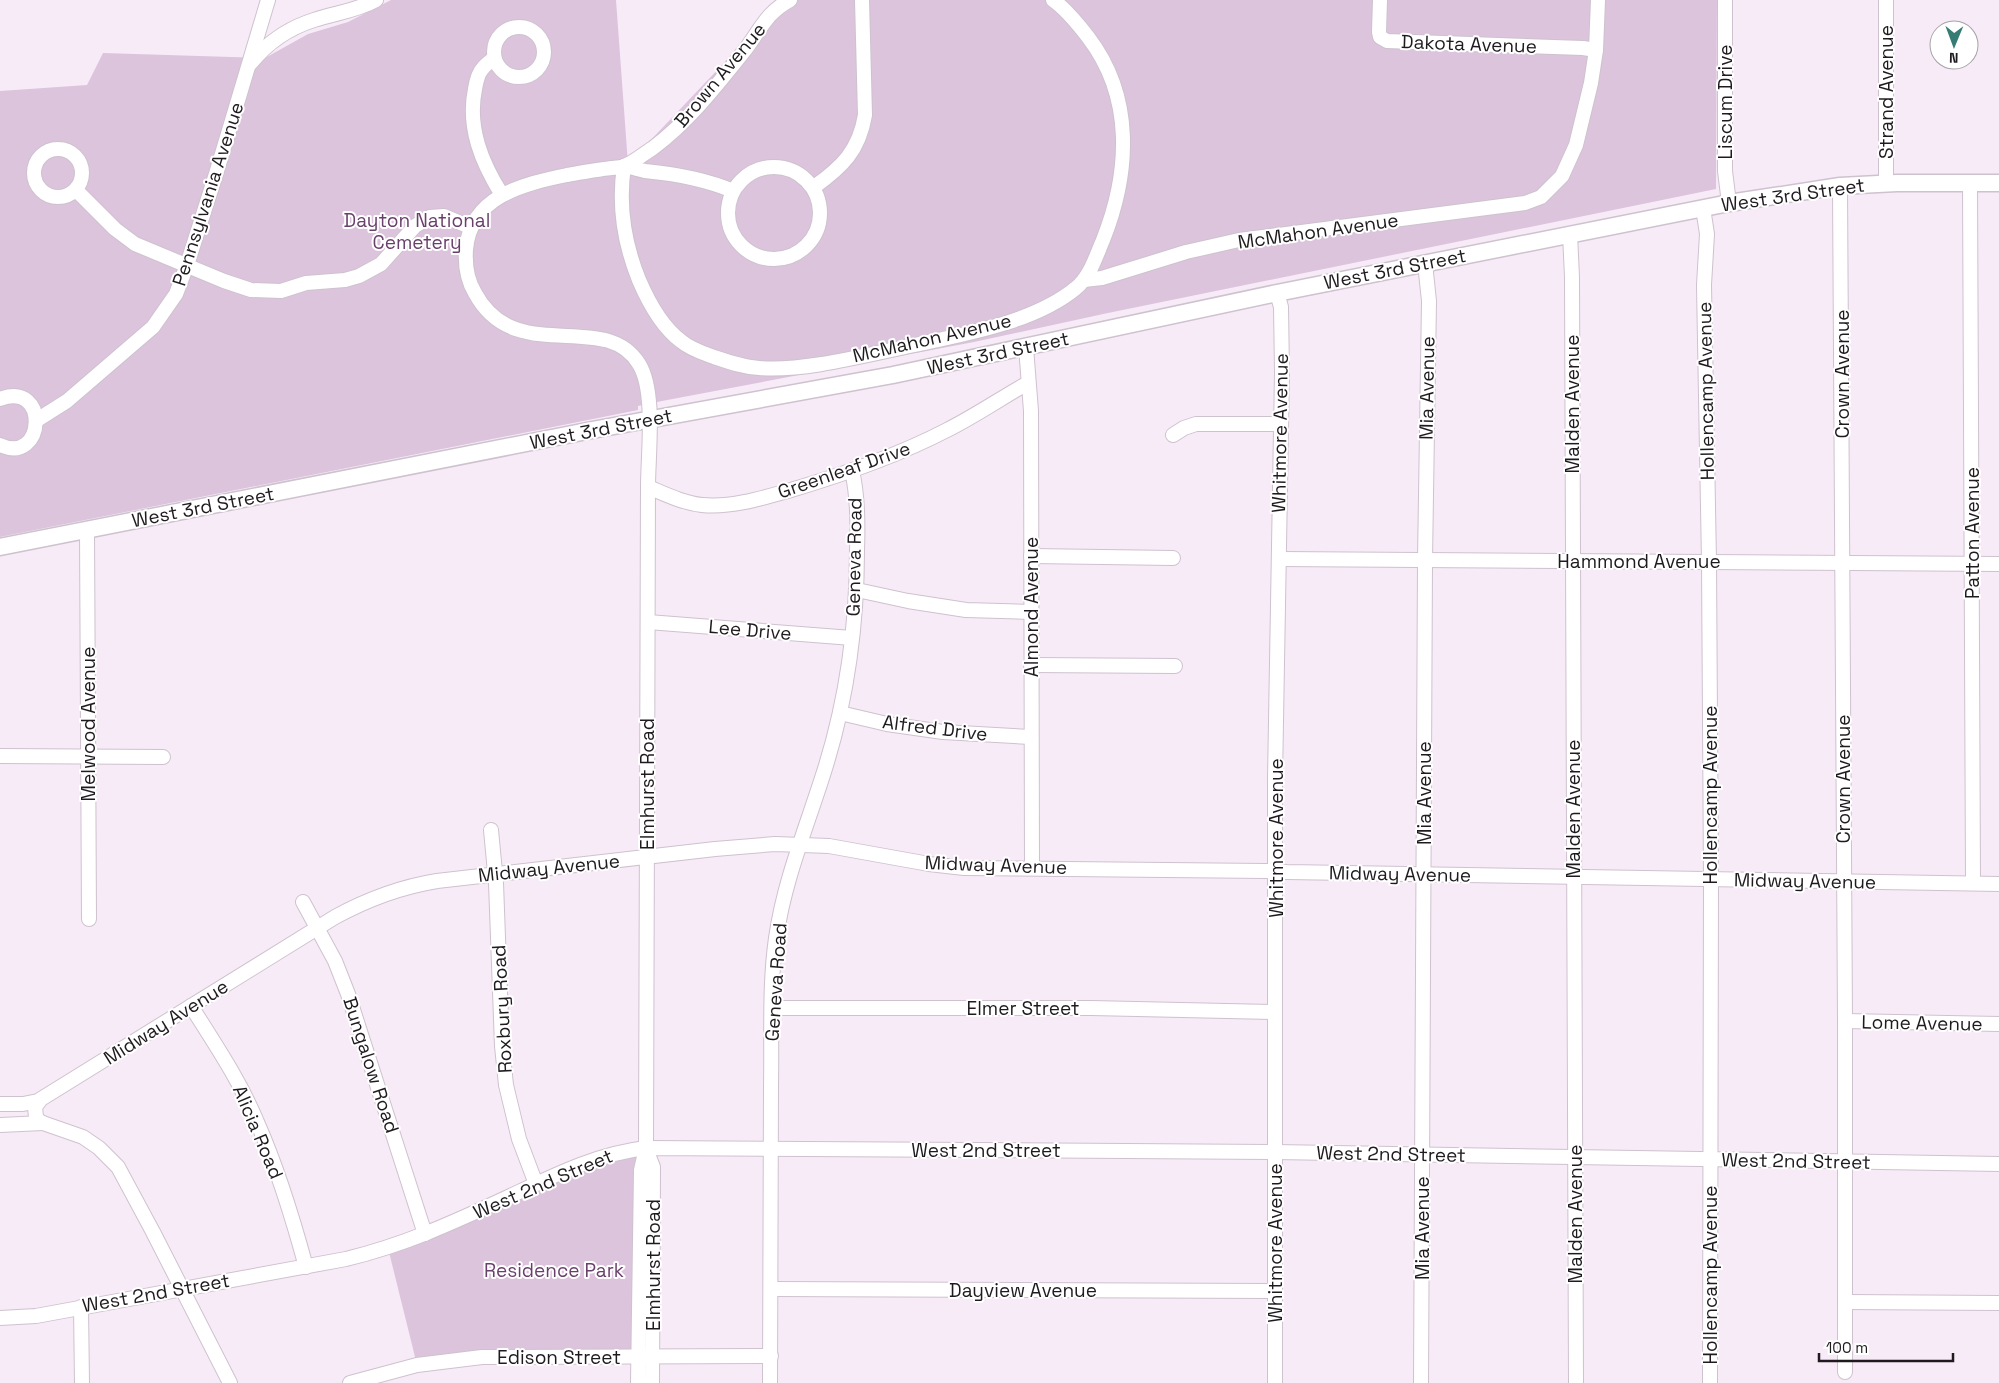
<svg xmlns="http://www.w3.org/2000/svg" width="1999" height="1383" font-family="'Space Grotesk',sans-serif">
<rect width="100%" height="100%" fill="#f8ebf8"/>
<!-- green -->
<g fill="#dcc4dd">
<polygon points="391,0 616,0 628,164 777,7 795,0 1717,0 1716,189 1108,313 974,342 662,401 638,406 638,410 0,537 0,91 87,85 103,53 265,58 308,34 348,22"/>
<polygon points="646,1148 638,1357 417,1365 388,1248 536,1184"/>
</g>
<g fill="none" stroke-linecap="round" stroke-linejoin="round">
<!-- minor casing -->
<g stroke="#cec2ce" stroke-width="16">
<g id="minor">
<polyline points="1380,0 1379,32 1380,37 1387,41 1583,48 1596,50"/>
<polyline points="1725,0 1725,171 1729,203"/>
<circle cx="519" cy="52" r="25"/>
<path d="M494 58C491 61 486 64 483 68 478 73 476 83 475 89 467 128 482 163 502 195"/>
<path d="M251 63C267 43 289 28 314 20 335 13 356 11 376 0"/>
<circle cx="58" cy="173" r="24"/>
<path d="M624 166C618 206 624 243 639 280 648 301 662 327 681 341 690 349 703 353 714 357 729 362 743 367 759 368 804 372 870 354 915 345 966 334 1035 322 1076 288 1090 277 1096 256 1103 240 1130 172 1134 97 1088 37 1078 24 1066 9 1053 0"/>
<path d="M624 166C635 162 643 154 653 148 689 121 717 85 745 50 761 29 766 13 790 0"/>
<circle cx="774" cy="213" r="46"/>
<polyline points="1886,183 1886,0"/>
<polyline points="1970,183 1973,882"/>
<polyline points="1840,186 1845,1021 1845,1372"/>
<path d="M814 187C842 167 859 151 865 115L862 0"/>
<polyline points="76,190 115,229 135,244 224,281 251,290 281,291 306,283 345,280 359,276 381,264 415,226 430,217 444,216 470,227"/>
<polyline points="1703,208 1707,234 1704,285 1709,562 1711,880 1710,1383"/>
<polyline points="1570,234 1572,277 1576,1383"/>
<polyline points="1084,280 1102,278 1186,252 1239,240 1525,203 1541,197 1562,176 1576,145 1591,83 1596,50 1598,0"/>
<polyline points="1026,347 1031,411 1032,867"/>
<path d="M0 399C50 380 45 466 0 445"/>
<polyline points="37,420 67,401 153,327 176,294 187,265 216,174 268,0"/>
<polyline points="1173,435 1184,428 1196,424 1280,424"/>
<path d="M648 487C665 494 683 503 702 505 731 508 763 498 791 490 845 474 897 456 947 430 975 416 1001 398 1028 383"/>
<polyline points="87,530 89,919"/>
<polyline points="1031,556 1173,558"/>
<polyline points="1279,559 1999,564"/>
<polyline points="857,590 908,601 966,610 1031,612"/>
<polyline points="648,622 852,638"/>
<polyline points="1031,665 1175,666"/>
<polyline points="840,713 887,724 943,732 1031,737"/>
<polyline points="0,756 163,757"/>
<polyline points="491,830 496,883 502,1046 506,1085 519,1139 536,1184"/>
<polyline points="303,902 335,961 348,994 425,1234"/>
<path d="M191 1006C215 1044 240 1081 257 1122 277 1167 293 1219 306 1267"/>
<polyline points="772,1008 1091,1008 1275,1012"/>
<polyline points="1845,1021 1999,1024"/>
<polyline points="0,1104 23,1104 38,1101"/>
<polyline points="0,1125 43,1123"/>
<polyline points="646,1149 653,1167 652,1383"/>
<polyline points="772,1289 1274,1291"/>
<polyline points="1845,1302 1999,1303"/>
<polyline points="81,1307 82,1383"/>
<path d="M0 1318 36 1316 346 1259C404 1245 452 1223 506 1198 551 1177 595 1154 646 1148L1275 1152 1999 1164"/>
<path d="M230 1383 153 1232 118 1167 99 1148 83 1137 40 1122 36 1117 35 1107 41 1099 335 917C368 899 400 887 437 881L715 849 775 844 829 846 929 864 964 868 1266 871 1287 872 1999 884"/>
<polyline points="350,1383 417,1365 482,1357 771,1356"/>
<path d="M638 1383 641 1170 646 1148 648 487C648 454 656 391 639 364 605 308 515 368 475 293 467 280 465 264 466 249 471 196 523 184 567 175 585 172 604 168 623 167 630 166 638 170 645 171 676 174 705 179 733 191"/>
<path d="M770 1383C771 1284 770 1185 771 1086 772 1037 769 987 776 938 784 882 805 831 822 778 846 705 857 626 857 550 858 524 858 496 852 471"/>
<polyline points="1275,1383 1275,779 1282,372 1281,307 1277,293"/>
<polyline points="1421,1383 1425,560 1429,301 1425,263"/>
</g>
</g>
<!-- major casing -->
<g stroke="#cec2ce" stroke-width="19">
<polyline id="major" points="0,547 592,430 893,375 1277,293 1729,203 1840,186 1897,183 1999,183"/>
</g>
<!-- minor -->
<use href="#minor" stroke="#fff" stroke-width="14"/>
<!-- major -->
<use href="#major" stroke="#fff" stroke-width="16"/>
</g>
<g text-anchor="middle" dominant-baseline="central" stroke-width="4" stroke-linejoin="round" paint-order="stroke">
<!-- street labels -->
<g font-size="19" fill="#1e1a1e" stroke="#fff">
<text transform="translate(1469 44) rotate(2)">Dakota Avenue</text>
<text transform="translate(720 75) rotate(-50)">Brown Avenue</text>
<text transform="translate(1886 92) rotate(-90)">Strand Avenue</text>
<text transform="translate(1725 102) rotate(-90)">Liscum Drive</text>
<text transform="translate(208 194) rotate(-72)">Pennsylvania Avenue</text>
<text transform="translate(1793 195) rotate(-8)">West 3rd Street</text>
<text transform="translate(1318 231) rotate(-8)">McMahon Avenue</text>
<text transform="translate(1395 269) rotate(-11)">West 3rd Street</text>
<text transform="translate(932 338) rotate(-13)">McMahon Avenue</text>
<text transform="translate(998 353) rotate(-12)">West 3rd Street</text>
<text transform="translate(1842 374) rotate(-90)">Crown Avenue</text>
<text transform="translate(1427 388) rotate(-89)">Mia Avenue</text>
<text transform="translate(1706 391) rotate(-91)">Hollencamp Avenue</text>
<text transform="translate(1572 404) rotate(-90)">Malden Avenue</text>
<text transform="translate(601 429) rotate(-11)">West 3rd Street</text>
<text transform="translate(1280 433) rotate(-89)">Whitmore Avenue</text>
<text transform="translate(844 470) rotate(-19)">Greenleaf Drive</text>
<text transform="translate(203 507) rotate(-11)">West 3rd Street</text>
<text transform="translate(1972 533) rotate(-90)">Patton Avenue</text>
<text transform="translate(854 557) rotate(-89)">Geneva Road</text>
<text x="1639" y="561">Hammond Avenue</text>
<text transform="translate(1031 607) rotate(-90)">Almond Avenue</text>
<text transform="translate(750 630) rotate(5)">Lee Drive</text>
<text transform="translate(88 724) rotate(-90)">Melwood Avenue</text>
<text transform="translate(935 728) rotate(7)">Alfred Drive</text>
<text transform="translate(1843 779) rotate(-90)">Crown Avenue</text>
<text transform="translate(647 784) rotate(-90)">Elmhurst Road</text>
<text transform="translate(1424 793) rotate(-90)">Mia Avenue</text>
<text transform="translate(1710 795) rotate(-90)">Hollencamp Avenue</text>
<text transform="translate(1573 809) rotate(-90)">Malden Avenue</text>
<text transform="translate(1276 838) rotate(-90)">Whitmore Avenue</text>
<text transform="translate(996 865) rotate(2)">Midway Avenue</text>
<text transform="translate(549 868) rotate(-6)">Midway Avenue</text>
<text transform="translate(1400 874) rotate(1)">Midway Avenue</text>
<text transform="translate(1805 881) rotate(1)">Midway Avenue</text>
<text transform="translate(776 982) rotate(-86)">Geneva Road</text>
<text x="1023" y="1008">Elmer Street</text>
<text transform="translate(502 1009) rotate(-93)">Roxbury Road</text>
<text transform="translate(166 1022) rotate(-32)">Midway Avenue</text>
<text transform="translate(1922 1023) rotate(1)">Lome Avenue</text>
<text transform="translate(371 1065) rotate(72)">Bungalow Road</text>
<text transform="translate(258 1132) rotate(67)">Alicia Road</text>
<text x="986" y="1150">West 2nd Street</text>
<text transform="translate(1391 1154) rotate(1)">West 2nd Street</text>
<text transform="translate(1796 1161) rotate(1)">West 2nd Street</text>
<text transform="translate(543 1184) rotate(-23)">West 2nd Street</text>
<text transform="translate(1575 1214) rotate(-90)">Malden Avenue</text>
<text transform="translate(1422 1228) rotate(-90)">Mia Avenue</text>
<text transform="translate(1275 1243) rotate(-90)">Whitmore Avenue</text>
<text transform="translate(653 1265) rotate(-90)">Elmhurst Road</text>
<text transform="translate(1710 1275) rotate(-90)">Hollencamp Avenue</text>
<text x="1023" y="1290">Dayview Avenue</text>
<text transform="translate(156 1293) rotate(-10)">West 2nd Street</text>
<text x="559" y="1357">Edison Street</text>
</g>
<!-- park labels -->
<g font-size="19" fill="#693f6b" stroke="#fff">
<text x="417" y="220">Dayton National<tspan x="417" dy="22">Cemetery</tspan></text>
<text x="554" y="1270">Residence Park</text>
</g>
</g>
<!-- north arrow -->
<g transform="translate(1954 45) rotate(181)"><circle r="24" fill="#ffffff" stroke="#a5a3a5"/>
<path d="M0-4L9 19L0 12L-9 19Z" fill="#367c74"/>
<text y="-8" font-size="14" font-weight="bold" text-anchor="middle" fill="#1e1a1e">N</text>
</g>
<!-- scale -->
<path d="M1819 1353v8h134v-8" fill="none" stroke="#1e1a1e" stroke-width="2.5"/>
<text x="1826" y="1353" font-size="15" fill="#1e1a1e" stroke="#ffffff" stroke-width="4" paint-order="stroke">100 m</text>
</svg>
